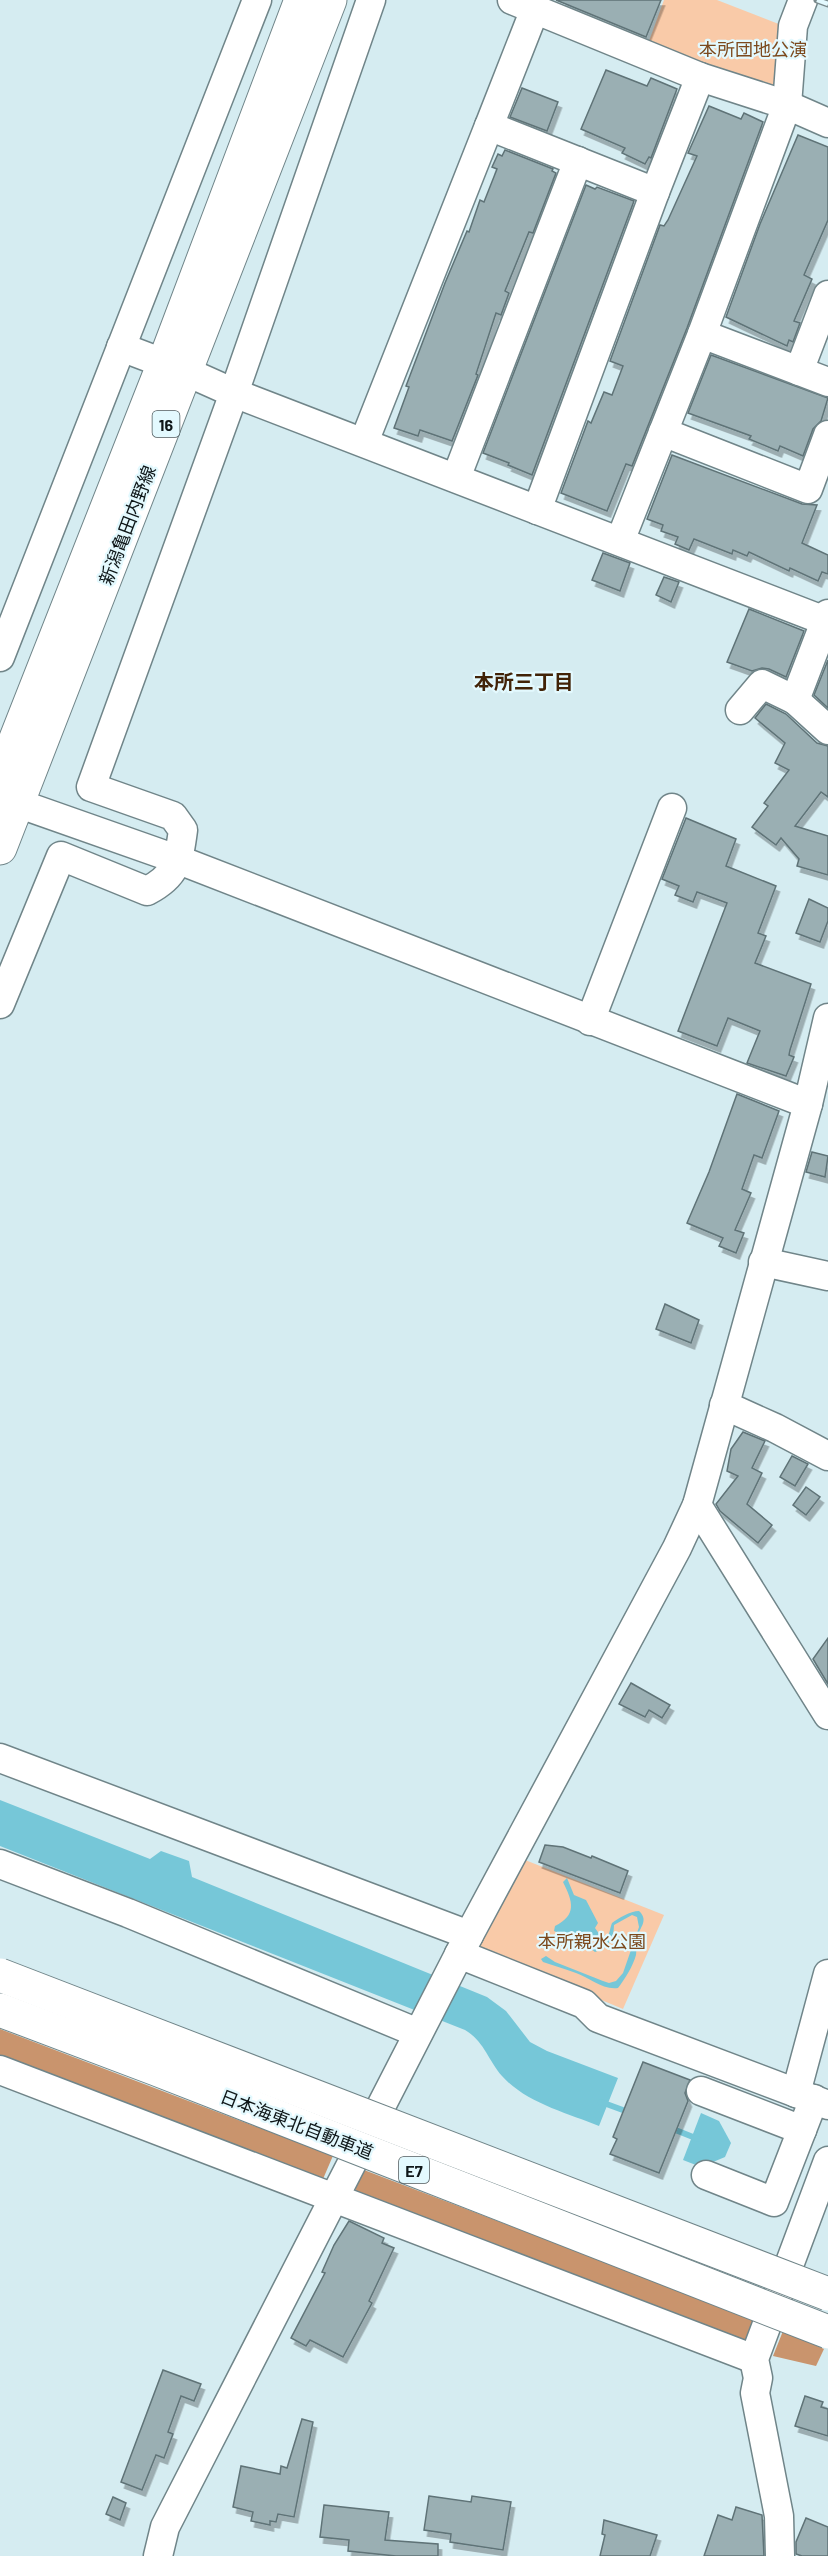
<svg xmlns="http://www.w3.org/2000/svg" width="828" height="2556" font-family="Barlow,'Noto Sans JP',sans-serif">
<defs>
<filter id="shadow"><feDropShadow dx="3.5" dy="6" stdDeviation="0" flood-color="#0004"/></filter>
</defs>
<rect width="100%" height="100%" fill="#d5ecf1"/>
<!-- green -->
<g fill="#f9caa8">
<polygon points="664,0 717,0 789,28 784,83 771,91 649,41"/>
<polygon points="520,1858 664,1915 623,2009 476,1948"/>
</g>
<!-- forest -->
<g fill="#c9946d">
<polygon points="0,2029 333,2156 332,2158 323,2179 0,2058"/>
<polygon points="364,2170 764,2323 757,2346 357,2193 354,2185"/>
<polygon points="783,2331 824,2349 816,2366 773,2356"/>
</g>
<!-- water -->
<g fill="#76c7d8">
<path d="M0 1800 150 1859 161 1851 189 1861 192 1877 487 1997 506 2011 530 2042 547 2051 618 2078 599 2126C567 2113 526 2103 502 2076 488 2060 484 2041 465 2030L0 1846Z"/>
<path d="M567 1878 574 1895 586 1900 598 1923 595 1928 600 1935 592 1941V1946L596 1949C609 1945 608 1934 612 1923 619 1918 630 1911 639 1911 650 1921 638 1929 636 1940 635 1945 637 1950 636 1955 633 1966 625 1979 618 1988 602 1990 590 1978 576 1973 566 1969 554 1966 543 1962L541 1959 546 1956 555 1962 603 1981 609 1983 616 1981 623 1973 639 1927 637 1917 632 1915 614 1925C614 1938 608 1948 595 1952 587 1945 584 1947 576 1944 568 1941 563 1934 554 1931L555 1926C577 1915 573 1902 563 1882Z"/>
<polygon points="701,2113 719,2121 731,2143 725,2157 701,2167 683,2160"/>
</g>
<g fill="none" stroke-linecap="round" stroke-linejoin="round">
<!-- stream -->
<g stroke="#76c7d8" stroke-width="6">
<polyline points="601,2102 631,2113"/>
<polyline points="668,2127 698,2139"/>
</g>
</g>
<!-- building -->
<g fill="#9aafb3" stroke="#5f7377" stroke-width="1.5" filter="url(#shadow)">
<polygon points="556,0 661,0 646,37"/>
<polygon points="606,70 647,86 651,78 677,89 651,158 649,157 645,164 622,153 625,148 581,129"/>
<polygon points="522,88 558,102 547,131 510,117"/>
<polygon points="709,106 741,119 744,113 763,122 687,328 632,466 626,464 607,511 561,493 588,421 591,423 604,392 612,395 623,366 610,361 660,225 664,226 668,220 697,156 688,153"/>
<polygon points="798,135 828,147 828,220 804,275 812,279 794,321 800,323 793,342 789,340 787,346 726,317 760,224"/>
<polygon points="505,150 553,169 552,171 556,173 533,233 529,232 505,291 509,293 501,315 496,313 476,374 478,375 456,431 452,441 420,430 418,436 394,428 409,387 406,386 445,283 467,231 469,232 480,200 484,202 497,169 492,167 498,154 502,156"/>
<polygon points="586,185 595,189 597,187 634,201 532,475 508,465 509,463 483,453"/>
<polygon points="711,355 828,398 821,421 813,429 803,456 780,446 778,451 749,439 751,436 688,413"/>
<polygon points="672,455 802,504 817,505 802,543 828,555 828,574 822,572 818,581 790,568 789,571 749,552 747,556 733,550 732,554 694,539 689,550 675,544 678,537 661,531 663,525 647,519"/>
<polygon points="603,553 630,563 620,591 592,580"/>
<polygon points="664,577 679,582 671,602 656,595"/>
<polygon points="749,609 804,631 786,677 769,669 762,668 752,671 727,662"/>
<polygon points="828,660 828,708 814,695"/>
<polygon points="766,704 786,714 817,743 828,746 828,797 821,792 795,826 828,836 828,875 797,866 799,859 781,838 776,845 752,827 768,806 764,803 789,770 775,763 785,743 755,718"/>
<polygon points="686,818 736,839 726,866 776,886 758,933 766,936 755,963 811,984 790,1050 789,1055 794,1057 786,1076 747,1063 760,1031 728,1018 717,1046 678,1031 727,903 697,892 693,902 675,895 679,886 662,879"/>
<polygon points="809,899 828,908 828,921 820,942 796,933"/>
<polygon points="737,1094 779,1111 762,1158 754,1155 742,1189 751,1193 735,1230 744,1233 736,1253 719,1246 723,1238 687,1223 709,1172"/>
<polygon points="812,1152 828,1156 825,1177 806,1172"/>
<polygon points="665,1304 699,1320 691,1343 656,1329"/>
<polygon points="743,1432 765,1441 752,1468 762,1473 747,1504 772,1525 758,1543 720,1511 716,1504 738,1476 727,1471 731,1449"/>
<polygon points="792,1456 808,1464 795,1486 780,1477"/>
<polygon points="806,1487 820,1497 806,1515 793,1505"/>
<polygon points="828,1638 828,1684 813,1659"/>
<polygon points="631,1683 670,1705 662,1718 649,1710 645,1717 619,1704"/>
<polygon points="545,1845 563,1847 591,1858 592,1856 628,1871 620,1893 539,1862"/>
<polygon points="643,2062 690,2080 685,2093 688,2101 659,2173 610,2154 617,2139 613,2137"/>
<polygon points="349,2221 384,2238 382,2243 394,2248 369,2301 372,2303 343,2357 310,2340 306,2346 291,2338 325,2273 322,2272 334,2245"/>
<polygon points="163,2370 201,2384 194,2401 181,2396 168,2432 173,2434 164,2458 156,2455 142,2490 121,2482"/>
<polygon points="805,2396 823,2402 821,2407 828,2409 828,2436 795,2426"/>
<polygon points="302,2419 313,2422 294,2517 278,2514 276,2522 270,2521 270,2525 251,2521 253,2512 233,2507 241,2466 280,2474 281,2466 287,2468"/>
<polygon points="429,2496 471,2502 472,2496 511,2502 503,2550 450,2542 451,2534 424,2530"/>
<polygon points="113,2497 126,2503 120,2520 106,2514"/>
<polygon points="324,2505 389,2512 385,2540 438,2544 438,2556 396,2556 348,2551 349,2540 320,2537"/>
<polygon points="736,2507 762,2515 764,2556 704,2556 718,2515 732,2520"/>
<polygon points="806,2518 828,2527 828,2556 802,2556 796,2554 796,2542"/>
<polygon points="604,2520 657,2535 650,2556 600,2556 605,2535 602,2534"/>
</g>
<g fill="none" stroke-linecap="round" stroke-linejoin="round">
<!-- minor casing -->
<g stroke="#708589" stroke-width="31">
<g id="minor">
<polyline points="512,0 700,77 787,105 828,123"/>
<polyline points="489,126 535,9"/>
<polyline points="655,192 700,77"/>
<polyline points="702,334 828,382"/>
<polyline points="121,347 187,372 234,393 828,622"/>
<polyline points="799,371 828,295"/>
<polyline points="663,432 808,489 828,435"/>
<polyline points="364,442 489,126 655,192 537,510"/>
<polyline points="456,478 578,161"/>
<polyline points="620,541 702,334 787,105 793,26 803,0"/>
<polyline points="0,657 257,0"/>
<polyline points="795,700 828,614"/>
<polyline points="740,710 762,684 795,700 828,730"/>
<polyline points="0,797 179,860 808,1104"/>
<path d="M0 1004 61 856 147 891C176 876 179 861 183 830L173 816 91 787 234 393 371 0"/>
<polyline points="590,1021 672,808"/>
<polyline points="763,1262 828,1276"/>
<polyline points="724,1405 775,1428 828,1456"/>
<polyline points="697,1505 828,1715"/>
<polyline points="0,1758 469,1935"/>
<polyline points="0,1864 128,1913 418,2033"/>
<polyline points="459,1954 584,2004 598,2018 828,2105"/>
<polyline points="0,2070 754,2359"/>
<polyline points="701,2091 802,2130"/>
<polyline points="796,2093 828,1974"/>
<polyline points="706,2175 774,2202 814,2099"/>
<polyline points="158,2556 165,2527 469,1935 677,1548 697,1505 808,1104 828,1018"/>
<polyline points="780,2556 779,2516 755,2393 758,2378 754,2359 828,2161"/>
</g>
</g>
<!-- major casing -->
<g stroke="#708589" stroke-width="35">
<g id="major">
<polyline points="0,779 164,363 301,0"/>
<polyline points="0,848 330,0"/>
</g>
</g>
<!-- minor -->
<use href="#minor" stroke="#fff" stroke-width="28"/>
<!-- major -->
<use href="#major" stroke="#fff" stroke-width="33"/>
<!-- rail casing -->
<g stroke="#79898c" stroke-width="7">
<polyline id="rail" points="817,0 828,4"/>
</g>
<!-- rail -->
<use href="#rail" stroke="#e3f9fe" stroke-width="4.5" stroke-dasharray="14" stroke-linecap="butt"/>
<!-- highway-bridge casing -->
<g stroke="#708589" stroke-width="35" stroke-linecap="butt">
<g id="highway-bridge">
<polyline points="0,1975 828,2294"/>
<polyline points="0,2010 156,2069 828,2332"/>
</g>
</g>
<!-- highway-bridge -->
<use href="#highway-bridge" stroke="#fff" stroke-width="33"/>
</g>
<g text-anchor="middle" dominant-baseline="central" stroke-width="4.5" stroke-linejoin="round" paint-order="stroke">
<!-- shield labels -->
<g fill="#e3f9fe" stroke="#4e5a5d" stroke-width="1.5">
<rect x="152.5" y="411" width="27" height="26" rx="4.5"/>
<rect x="399" y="2157" width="30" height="26" rx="4.5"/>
</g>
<g font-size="16" font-weight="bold" fill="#0e1618">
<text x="166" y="424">16</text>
<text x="414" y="2170">E7</text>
</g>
<!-- park labels -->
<g font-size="18" fill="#7c491d" stroke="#e3f9fe">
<text x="753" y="49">本所団地公演</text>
<text x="592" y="1941">本所親水公園</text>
</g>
<!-- street labels -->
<g font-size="18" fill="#0e1618" stroke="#e3f9fe">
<text transform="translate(127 525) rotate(-69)">新潟亀田内野線</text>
<text transform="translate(297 2124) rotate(21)">日本海東北自動車道</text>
</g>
<!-- neighbourhood labels -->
<g font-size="20" font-weight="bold" fill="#412308" stroke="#e3f9fe">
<text x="524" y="681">本所三丁目</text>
</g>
</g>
</svg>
